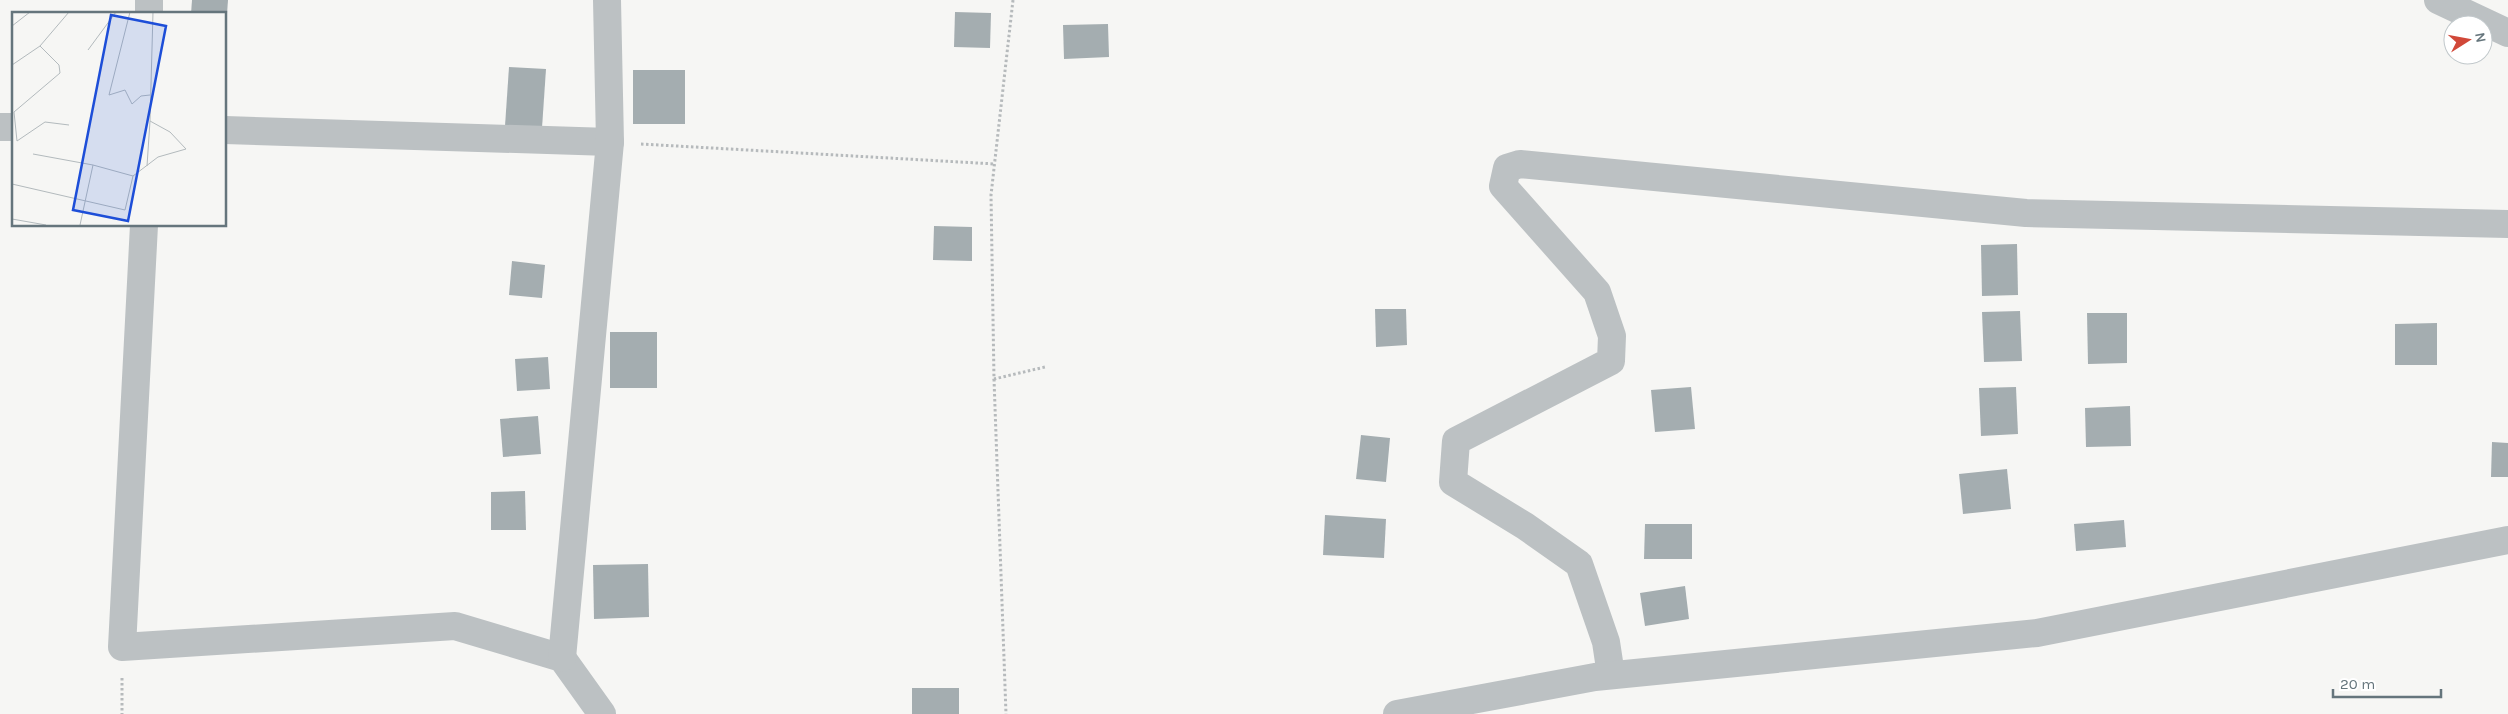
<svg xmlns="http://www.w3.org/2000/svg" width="2508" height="714" font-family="Karla,sans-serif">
<rect width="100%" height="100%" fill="#f6f6f4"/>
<!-- building -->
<g fill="#a4adb0">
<polygon points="192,0 228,0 227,14 191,14"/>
<polygon points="955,12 991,13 990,48 954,47"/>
<polygon points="1108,24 1109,57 1064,59 1063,25"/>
<polygon points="509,67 546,69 542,128 505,126"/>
<rect x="633" y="70" width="52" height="54"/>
<polygon points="934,226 972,227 972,261 933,260"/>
<polygon points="2017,244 2018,295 1982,296 1981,245"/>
<polygon points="512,261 545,265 542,298 509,295"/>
<polygon points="1375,309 1406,309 1407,345 1376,347"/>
<polygon points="2020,311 2022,361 1984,362 1982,312"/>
<polygon points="2087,313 2127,313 2127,363 2088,364"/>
<polygon points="2437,323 2437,365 2395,365 2395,324"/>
<rect x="610" y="332" width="47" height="56"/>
<polygon points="548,357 550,389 517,391 515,359"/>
<polygon points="1691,387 1695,429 1655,432 1651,390"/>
<polygon points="2016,387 2018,434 1981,436 1979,388"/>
<polygon points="2130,406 2131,446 2086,447 2085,408"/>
<polygon points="538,416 541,454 503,457 500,419"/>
<polygon points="1361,435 1390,438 1386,482 1356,479"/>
<polygon points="2492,442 2508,443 2508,477 2491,477"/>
<polygon points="2007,469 2011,509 1963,514 1959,474"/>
<polygon points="525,491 526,530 491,530 491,492"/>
<polygon points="1325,515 1386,519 1384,558 1323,555"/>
<polygon points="2124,520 2126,547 2076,551 2074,524"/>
<polygon points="1645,524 1692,524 1692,559 1644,559"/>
<polygon points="648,564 649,617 594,619 593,565"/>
<polygon points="1685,586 1689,619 1645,626 1640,593"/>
<rect x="912" y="688" width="47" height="26"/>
</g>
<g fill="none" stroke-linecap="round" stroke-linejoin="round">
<!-- path -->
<g stroke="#b6babc" stroke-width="3" stroke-dasharray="2.5 2.5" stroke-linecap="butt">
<polyline points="1013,0 991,195 994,379 1045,367"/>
<polyline points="641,144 995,164"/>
<polyline points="994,379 1006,714"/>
<polyline points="122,678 122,714"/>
</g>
<!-- minor -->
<g stroke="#bcc1c3" stroke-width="28">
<polyline points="2438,0 2508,33"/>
<polyline points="149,14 149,0"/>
<polyline points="0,127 14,127"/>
<polyline points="225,130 610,142"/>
<polyline points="144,225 122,647 455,626 562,658 602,714"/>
<polyline points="562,658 610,142 607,0"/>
<polyline points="1611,675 1606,642 1579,564 1525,526 1453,482 1456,441 1611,361 1612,336 1597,292 1503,186 1507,168 1520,164 2026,213 2508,224"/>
<polyline points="1397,714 1595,677 2037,633 2508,540"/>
</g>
</g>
<!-- overview -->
<g transform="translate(12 12)">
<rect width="214" height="214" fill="#f6f6f4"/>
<path fill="none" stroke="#b3babd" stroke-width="1" d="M118 0 97 83 113 78 120 92 129 84 138 83M0 14 18 0M28 34 47 53 48 61 2 100 5 129 33 110 57 113M76 38 104 0M0 53 28 34 57 0M21 142 81 153 121 164M135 154 138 109M0 172 113 198 121 164 146 145 174 137 158 120 138 109 141 0M0 207 34 213M68 213 81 153"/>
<path fill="#1d4ed8" fill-opacity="0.15" stroke="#1d4ed8" stroke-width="2.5" d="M99 3 154 14 116 209 61 198Z"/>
<rect width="214" height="214" fill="none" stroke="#65757c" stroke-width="2.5"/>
</g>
<!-- north arrow -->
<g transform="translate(2468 40) rotate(79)"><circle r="24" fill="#ffffff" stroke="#c1c8cb"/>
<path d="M0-4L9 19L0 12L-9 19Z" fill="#d14839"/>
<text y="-8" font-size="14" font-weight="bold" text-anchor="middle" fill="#65757c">N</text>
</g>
<!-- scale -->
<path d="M2333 689v8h108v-8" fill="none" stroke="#65757c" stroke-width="2.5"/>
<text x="2340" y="689" font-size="15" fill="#65757c" stroke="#ffffff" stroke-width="4" paint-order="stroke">20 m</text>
</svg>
